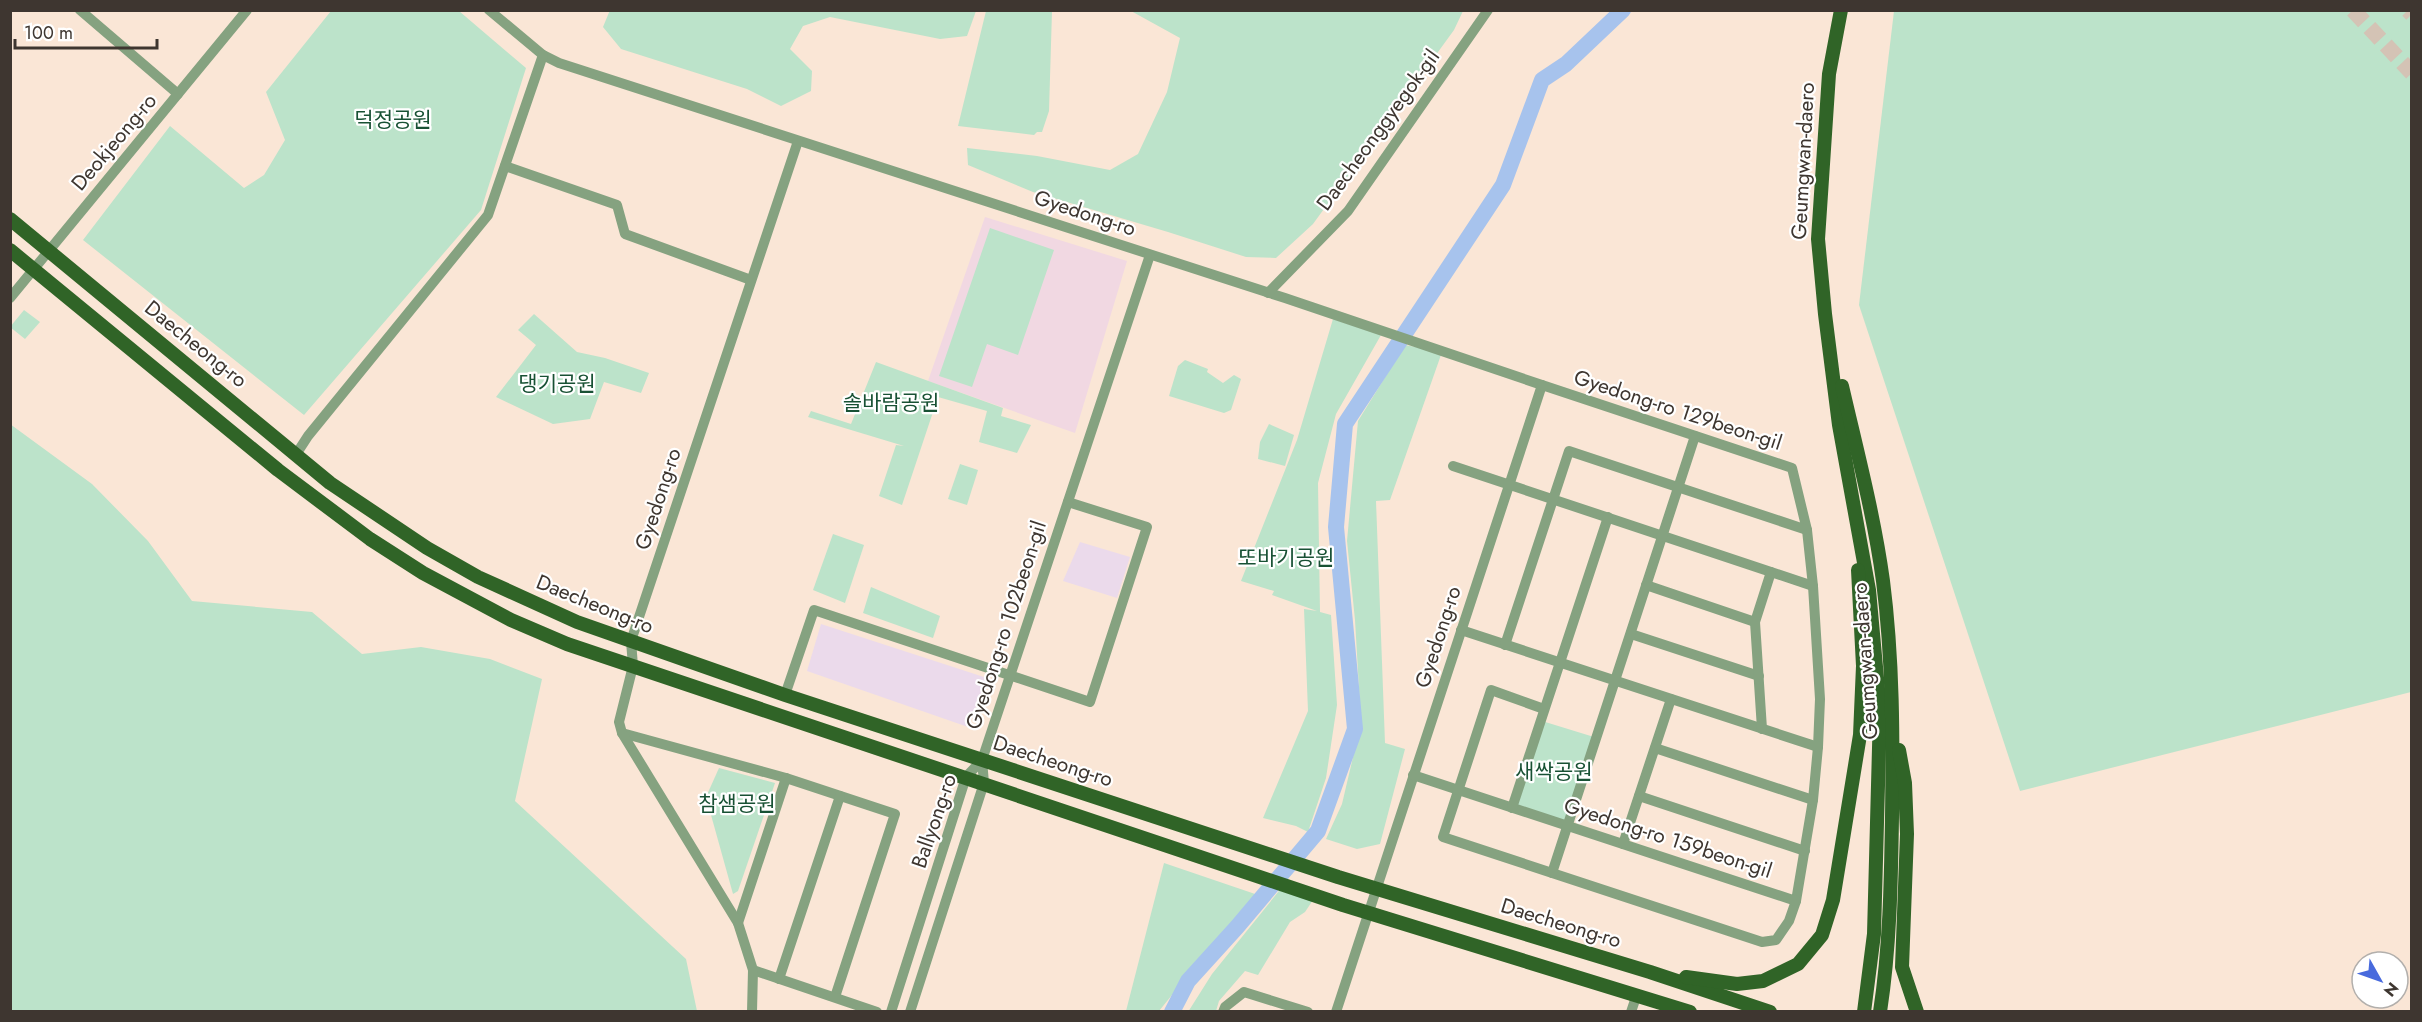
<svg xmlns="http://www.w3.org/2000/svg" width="2422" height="1022" font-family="Jost,'Noto Sans KR',sans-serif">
<rect width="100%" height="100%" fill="#fae6d6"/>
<!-- commercial -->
<g fill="#ebdaeb">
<polygon points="1080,542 1130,557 1117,598 1063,581"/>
<polygon points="821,624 987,678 968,727 807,671"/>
</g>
<!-- education -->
<polygon fill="#f1d8e2" points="985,217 1127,261 1075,433 928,381"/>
<!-- green -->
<g fill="#bce3ca">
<polygon points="610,10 976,10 976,11 967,36 940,39 830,17 803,26 790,49 812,71 811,91 781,106 747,89 621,49 603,27"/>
<polygon points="331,11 459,11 526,68 481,210 304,415 83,240 170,126 244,188 264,175 285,140 266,92"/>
<polygon points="986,11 1052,11 1049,111 1042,132 1037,132 1034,135 958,126"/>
<polygon points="1131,11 1463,11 1454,30 1313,224 1276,258 1246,257 1168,232 1033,192 968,165 967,148 1037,156 1110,170 1138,154 1167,92 1180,38"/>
<polygon points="1894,11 2411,11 2411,692 2020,791 1859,305"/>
<polygon points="990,228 1054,250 1018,355 987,344 972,387 939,376"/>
<polygon points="24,310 40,322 25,339 10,327"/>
<polygon points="534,314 577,352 605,358 649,373 641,393 604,382 590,419 553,424 496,397 536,345 518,330"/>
<polygon points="1333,319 1381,335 1336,414 1318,483 1320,612 1331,615 1337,705 1326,778 1308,832 1296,826 1263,818 1308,711 1304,609 1317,611 1272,595 1274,591 1241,581 1297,440"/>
<polygon points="1405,345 1442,352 1390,500 1376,501 1385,743 1405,749 1380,844 1357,849 1326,839 1342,804 1361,723 1355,620 1347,541 1358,421"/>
<polygon points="1185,360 1208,369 1207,372 1223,383 1234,375 1241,379 1231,410 1224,413 1169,396 1178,366"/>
<polygon points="876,362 1003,408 1001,416 1031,425 1017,453 979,442 987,411 938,397 902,505 879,496 896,445 904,446 808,417 811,411 851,424"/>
<polygon points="10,424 92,484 148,541 192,601 312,612 362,654 421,647 490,659 542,679 515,801 686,959 697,1011 11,1011"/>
<polygon points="1269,424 1294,435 1285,466 1258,459 1260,442"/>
<polygon points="960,464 978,470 967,505 948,499"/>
<polygon points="833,534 864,545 845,603 813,590"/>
<polygon points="871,587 940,616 933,638 863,613"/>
<polygon points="1542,721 1594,737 1565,823 1515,807"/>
<polygon points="719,768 775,783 738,891 733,894 706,797"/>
<polygon points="1164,863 1261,896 1218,938 1159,1011 1126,1011"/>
<polygon points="1283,886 1315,897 1305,912 1290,922 1258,975 1245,971 1219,1001 1216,1011 1188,1012 1212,974"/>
</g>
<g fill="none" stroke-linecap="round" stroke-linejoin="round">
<!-- river -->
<polyline stroke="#a7c3ed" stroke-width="16" points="1172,1012 1188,981 1237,927 1318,831 1355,729 1336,527 1345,424 1503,185 1542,80 1566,64 1623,10"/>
<!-- highway-tunnel -->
<g stroke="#d4c3b5" stroke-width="16" stroke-dasharray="16 8" stroke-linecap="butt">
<polyline points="2353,10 2412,73"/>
<polyline points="2408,10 2412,14"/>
</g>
<!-- minor -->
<g stroke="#85a280" stroke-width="10">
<polyline points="80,10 178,94"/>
<polyline points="489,10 543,55 559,63 1285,298 1542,385 1336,1012"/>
<polyline points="505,166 617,205 625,234 751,280"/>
<polyline points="1268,293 1348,211 1488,10"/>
<polyline points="10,298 247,10"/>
<polyline points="1542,385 1792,468 1807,530 1813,586 1820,699 1818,747 1813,800 1796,901 1789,921 1776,940 1762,942 1443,837 1491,690 1544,709"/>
<polyline points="295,456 308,436 488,215 543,55"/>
<polyline points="1453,466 1813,586"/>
<polyline points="1646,585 1755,622"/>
<polyline points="1461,630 1818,747"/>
<polyline points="1631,634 1759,676"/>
<polyline points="1505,645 1569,451 1807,530"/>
<polyline points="785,695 814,610 1090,702 1147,527 1068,502"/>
<polyline points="1762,729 1755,622 1771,572"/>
<polyline points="622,733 786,778 895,814 835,997"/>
<polyline points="1655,748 1813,800"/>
<polyline points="1413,775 1796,901"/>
<polyline points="1639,796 1805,851"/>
<polyline points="1512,808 1608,517"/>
<polyline points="1623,844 1671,699"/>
<polyline points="1552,873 1695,436"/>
<polyline points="738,923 786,778"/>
<polyline points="753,970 877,1012"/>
<polyline points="779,979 840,796"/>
<polyline points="752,1012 753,970 738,923 622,733 619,722 633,666 631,641 798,141"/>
<polyline points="891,1012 966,777 982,760 1150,255"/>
<polyline points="910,1012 984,783 982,760"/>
<polyline points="1223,1012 1225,1007 1244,992 1308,1012"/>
<polyline points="1631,1012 1637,994"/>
</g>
<!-- major -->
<g stroke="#306427" stroke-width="14">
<polyline points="1841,10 1829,74 1818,239 1825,314 1839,425 1869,590 1880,711 1874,934 1864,1012"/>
<polyline points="10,219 330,483 427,548 478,577 577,622 785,695 1338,877 1650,972 1770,1012"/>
<polyline points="10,250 278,470 370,539 423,573 511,620 567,644 1343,905 1690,1012"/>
<path d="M1842 386C1857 451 1874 515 1883 581 1893 659 1893 739 1892 817 1891 882 1890 947 1880 1012"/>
<polyline points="1899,750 1905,783 1907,834 1902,967 1917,1012"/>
<polyline points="1686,977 1737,984 1763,981 1798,964 1822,935 1833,900 1860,735 1863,666 1858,570"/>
</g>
</g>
<g text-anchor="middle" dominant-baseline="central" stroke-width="4.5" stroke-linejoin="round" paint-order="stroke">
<!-- park labels -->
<g font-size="21" fill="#185134" stroke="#fff">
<text x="393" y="120">덕정공원</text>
<text x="557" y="384">댕기공원</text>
<text x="891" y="403">솔바람공원</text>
<text x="1286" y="558">또바기공원</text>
<text x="1554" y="772">새싹공원</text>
<text x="737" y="804">참샘공원</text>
</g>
<!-- street labels -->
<g font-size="21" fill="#3e3630" stroke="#fff">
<text transform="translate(1378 130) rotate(-54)">Daecheonggyegok-gil</text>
<text transform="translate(114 142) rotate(-50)">Deokjeong-ro</text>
<text transform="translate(1803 161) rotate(-87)">Geumgwan-daero</text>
<text transform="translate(1085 213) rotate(18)">Gyedong-ro</text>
<text transform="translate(196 344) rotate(39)">Daecheong-ro</text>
<text transform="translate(1678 410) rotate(18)">Gyedong-ro 129beon-gil</text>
<text transform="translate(658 499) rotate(-72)">Gyedong-ro</text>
<text transform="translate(595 604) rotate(22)">Daecheong-ro</text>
<text transform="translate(1006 625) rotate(-72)">Gyedong-ro 102beon-gil</text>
<text transform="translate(1438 637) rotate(-72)">Gyedong-ro</text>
<text transform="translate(1865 661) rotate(-94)">Geumgwan-daero</text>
<text transform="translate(1053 761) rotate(18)">Daecheong-ro</text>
<text transform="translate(934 821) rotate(-71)">Ballyong-ro</text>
<text transform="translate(1668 838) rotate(18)">Gyedong-ro 159beon-gil</text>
<text transform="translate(1561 923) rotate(17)">Daecheong-ro</text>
</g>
</g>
<!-- border -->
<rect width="2422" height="1022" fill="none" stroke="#3e3630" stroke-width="24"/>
<!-- north arrow -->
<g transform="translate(2380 980) rotate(130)"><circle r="28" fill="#ffffff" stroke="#b2afac" stroke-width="1.5"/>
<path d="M0-4.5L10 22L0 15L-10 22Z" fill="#486add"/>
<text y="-9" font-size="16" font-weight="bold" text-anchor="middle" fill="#3e3630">N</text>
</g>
<!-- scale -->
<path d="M15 39v9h142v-9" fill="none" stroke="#3e3630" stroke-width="3"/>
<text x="24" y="39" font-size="18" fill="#3e3630" stroke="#ffffff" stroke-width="4.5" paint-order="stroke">100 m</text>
</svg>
